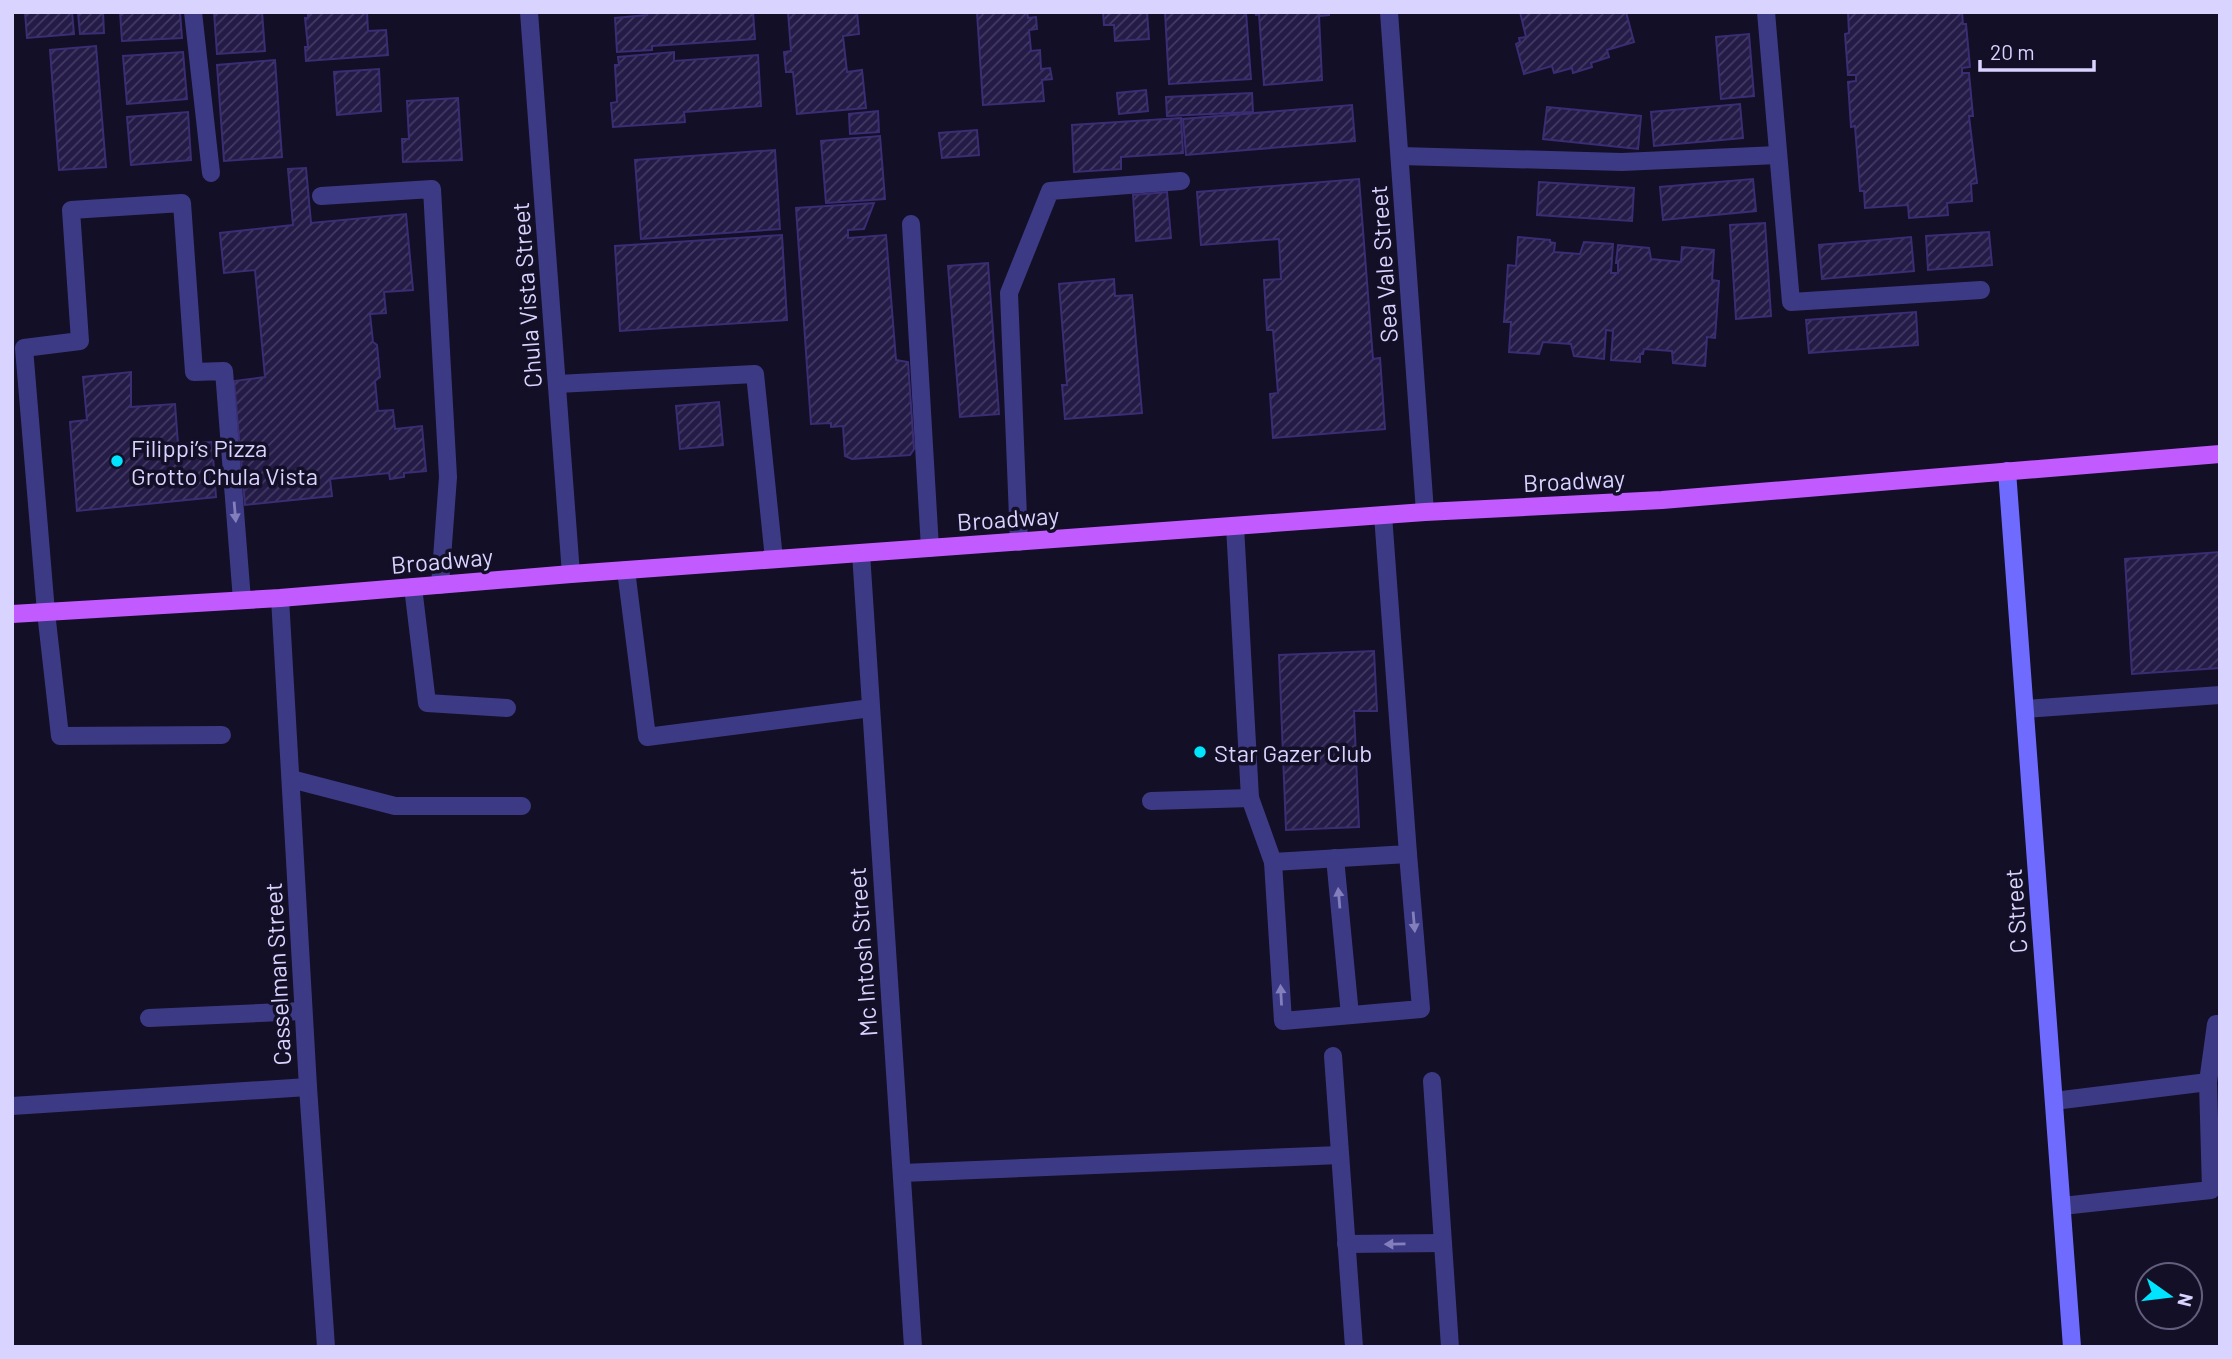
<svg xmlns="http://www.w3.org/2000/svg" width="2232" height="1359" font-family="Barlow,sans-serif">
<defs>
<pattern id="building-hatch" width="6" height="6" patternUnits="userSpaceOnUse" patternTransform="scale(1.75)"><rect width="6" height="6" fill="#241b47"/><path d="M-1 1l2-2M0 6l6-6M5 7l2-2" fill="none" stroke="#433b63"/></pattern>
</defs>
<rect width="100%" height="100%" fill="#130f26"/>
<!-- building -->
<g fill="url(#building-hatch)" stroke="#3b2d73" stroke-width="2">
<polygon points="25,12 72,12 74,34 27,38"/>
<polygon points="103,12 104,33 80,34 78,13"/>
<polygon points="120,12 180,12 182,38 122,41"/>
<polygon points="214,12 262,12 265,51 217,54"/>
<polygon points="308,12 367,12 368,31 386,30 388,55 306,61 305,47 308,47 305,18 308,18"/>
<polygon points="647,12 753,12 755,39 652,46 652,50 617,52 615,18 647,15"/>
<polygon points="788,12 857,12 859,34 843,36 847,72 862,70 866,108 797,114 793,72 786,72 784,52 791,51"/>
<polygon points="977,12 1027,12 1028,18 1036,17 1037,29 1029,30 1031,51 1040,50 1041,69 1050,68 1052,79 1042,80 1044,101 983,105"/>
<polygon points="1103,12 1147,12 1149,39 1115,41 1114,25 1104,25"/>
<polygon points="1165,12 1246,12 1251,79 1169,84"/>
<polygon points="1255,12 1329,12 1329,15 1319,16 1322,80 1264,85 1259,14 1256,15"/>
<polygon points="1520,12 1626,12 1634,42 1607,50 1609,57 1591,63 1592,67 1573,73 1572,68 1554,73 1552,66 1524,74 1516,44 1520,42 1519,38 1526,37"/>
<polygon points="1848,12 1962,12 1963,24 1966,24 1970,67 1962,68 1962,73 1969,73 1973,116 1969,116 1977,183 1971,184 1972,201 1947,203 1948,215 1909,218 1908,205 1865,208 1864,191 1860,191 1855,126 1851,127 1848,82 1856,81 1856,75 1848,75 1845,34 1849,33"/>
<polygon points="1749,34 1754,96 1721,99 1716,37"/>
<polygon points="96,46 106,167 59,170 50,50"/>
<polygon points="183,52 187,99 127,104 123,56"/>
<polygon points="674,52 674,61 758,55 761,106 684,112 685,122 613,127 611,103 617,102 615,65 619,65 618,57"/>
<polygon points="275,60 282,157 224,161 217,65"/>
<polygon points="379,69 381,111 337,115 334,72"/>
<polygon points="1146,90 1148,111 1119,114 1117,93"/>
<polygon points="1252,93 1253,112 1167,116 1166,97"/>
<polygon points="458,98 462,160 403,162 402,139 409,139 407,101"/>
<polygon points="1740,104 1743,138 1654,146 1651,112"/>
<polygon points="1352,105 1355,141 1186,155 1183,119"/>
<polygon points="1547,107 1641,116 1638,149 1543,139"/>
<polygon points="878,111 879,132 850,134 849,114"/>
<polygon points="188,112 191,160 131,165 127,117"/>
<polygon points="1181,118 1183,153 1121,157 1121,169 1074,172 1072,125"/>
<polygon points="977,130 979,155 942,158 939,133"/>
<polygon points="880,136 885,199 826,203 821,141"/>
<polygon points="775,150 780,229 641,239 635,160"/>
<polygon points="306,168 311,223 406,214 413,290 384,292 386,313 370,314 373,342 377,345 380,377 375,381 378,411 393,410 395,429 422,426 426,471 404,473 404,477 390,479 389,473 330,479 332,496 245,505 234,381 265,377 255,270 224,273 220,233 293,225 288,169"/>
<polygon points="1359,179 1373,359 1380,358 1385,429 1273,438 1270,394 1278,393 1273,330 1267,330 1264,280 1281,279 1279,239 1201,245 1197,192"/>
<polygon points="1753,179 1756,211 1663,220 1660,187"/>
<polygon points="1539,182 1634,188 1632,221 1537,215"/>
<polygon points="1167,192 1171,238 1136,241 1133,195"/>
<polygon points="874,203 864,229 848,230 848,238 886,235 896,360 908,362 914,449 910,455 852,459 845,456 843,426 831,427 831,423 811,424 796,208"/>
<polygon points="1765,223 1771,316 1736,319 1730,225"/>
<polygon points="1989,232 1992,265 1928,270 1926,236"/>
<polygon points="782,235 787,320 620,331 615,246"/>
<polygon points="1518,237 1550,240 1550,242 1555,243 1554,252 1580,254 1584,242 1613,244 1611,273 1618,273 1618,263 1616,263 1618,245 1649,248 1651,259 1681,262 1682,247 1714,250 1712,280 1719,281 1715,338 1707,337 1705,366 1673,363 1672,351 1644,349 1643,354 1640,354 1640,362 1611,360 1613,331 1606,330 1604,359 1574,356 1571,344 1543,342 1539,354 1509,352 1511,322 1504,322 1508,265 1516,266"/>
<polygon points="1911,237 1914,271 1822,279 1819,245"/>
<polygon points="988,263 999,414 960,417 948,266"/>
<polygon points="1114,279 1115,296 1132,295 1142,413 1065,419 1062,385 1067,385 1059,284"/>
<polygon points="1916,312 1918,345 1809,353 1806,320"/>
<polygon points="131,372 131,407 175,404 178,444 212,442 216,497 77,511 70,422 87,420 83,377"/>
<polygon points="719,402 723,445 680,449 676,406"/>
<polygon points="2220,552 2220,668 2132,674 2125,559"/>
<polygon points="1374,651 1377,711 1354,711 1359,827 1286,830 1279,655"/>
</g>
<g fill="none" stroke-linecap="round" stroke-linejoin="round">
<!-- service -->
<g stroke="#3d3a85" stroke-width="18">
<polyline points="193,12 211,173"/>
<polyline points="1766,12 1791,302 1981,290"/>
<polyline points="1400,156 1622,162 1778,155"/>
<polyline points="321,196 432,189 448,477 440,585"/>
<polyline points="911,224 930,548"/>
<polyline points="557,384 755,374 774,559"/>
<polyline points="1235,526 1250,798"/>
<polyline points="1019,542 1009,293 1050,191 1181,181"/>
<polyline points="626,570 647,737 871,708"/>
<polyline points="413,587 427,703 507,708"/>
<polyline points="2025,709 2220,695"/>
<polyline points="222,735 60,736 46,612 24,348 80,341 71,210 182,203 194,372 224,371 242,600"/>
<polyline points="291,779 395,806 522,806"/>
<polyline points="1151,801 1250,798 1273,862 1408,854 1383,515"/>
<polyline points="1335,858 1350,1015"/>
<polyline points="1273,862 1283,1021 1421,1009 1408,854"/>
<polyline points="149,1018 303,1011"/>
<polyline points="1333,1056 1354,1347"/>
<polyline points="1432,1081 1450,1347"/>
<polyline points="2208,1082 2216,1024"/>
<polyline points="2054,1101 2208,1082 2211,1190 2062,1206"/>
<polyline points="12,1106 308,1087"/>
<polyline points="902,1173 1340,1155"/>
<polyline points="1346,1244 1443,1243"/>
</g>
<!-- minor -->
<g stroke="#3d3a85" stroke-width="18">
<polyline points="529,12 571,574"/>
<polyline points="1389,12 1425,512"/>
<polyline points="861,553 913,1347"/>
<polyline points="280,598 308,1087 326,1347"/>
</g>
<!-- secondary -->
<polyline stroke="#6f6bff" stroke-width="18" points="2007,471 2072,1347"/>
<!-- primary -->
<polyline stroke="#c25bff" stroke-width="18" points="12,614 280,598 571,574 1425,512 1662,500 2220,454"/>
</g>
<!-- one-way arrows -->
<defs><path id="oneway-solid" d="M-6-.8H1V-3.2L6.5 0L1 3.2V.8H-6Z" transform="scale(1.75)"/></defs>
<g fill="#837fbc">
<use href="#oneway-solid" transform="translate(235 512) rotate(85)"/>
<use href="#oneway-solid" transform="translate(1339 898) rotate(-95)"/>
<use href="#oneway-solid" transform="translate(1414 922) rotate(85)"/>
<use href="#oneway-solid" transform="translate(1281 995) rotate(-93)"/>
<use href="#oneway-solid" transform="translate(1395 1244) rotate(179)"/>
</g>
<!-- markers -->
<g fill="#00e5ff" stroke="#130f26" stroke-width="2.5">
<circle cx="117" cy="461" r="7"/>
<circle cx="1200" cy="752" r="7"/>
</g>
<g text-anchor="middle" dominant-baseline="central" stroke-width="7" stroke-linejoin="round" paint-order="stroke">
<!-- street labels -->
<g font-size="24" fill="#d9d4ff" stroke="#130f26">
<text transform="translate(1383 264) rotate(-94)">Sea Vale Street</text>
<text transform="translate(526 295) rotate(-94)">Chula Vista Street</text>
<text transform="translate(1574 480) rotate(-3)">Broadway</text>
<text transform="translate(1008 518) rotate(-4)">Broadway</text>
<text transform="translate(442 560) rotate(-5)">Broadway</text>
<text transform="translate(2015 911) rotate(-94)">C Street</text>
<text transform="translate(862 952) rotate(-94)">Mc Intosh Street</text>
<text transform="translate(277 974) rotate(-93)">Casselman Street</text>
</g>
<!-- poi labels -->
<g font-size="24" fill="#d9d4ff" stroke="#130f26" text-anchor="start">
<text x="131" y="447">Filippi’s Pizza<tspan x="131" dy="28">Grotto Chula Vista</tspan></text>
<text x="1214" y="752">Star Gazer Club</text>
</g>
</g>
<!-- border -->
<rect width="2232" height="1359" fill="none" stroke="#d9d4ff" stroke-width="28"/>
<!-- north arrow -->
<g transform="translate(2169 1296) rotate(104)"><circle r="33" fill="#130f26" stroke="#625e7d" stroke-width="2"/>
<path d="M0-5L12 26L0 18L-12 26Z" fill="#00e5ff"/>
<text y="-10" font-size="19" font-weight="bold" text-anchor="middle" fill="#d9d4ff">N</text>
</g>
<!-- scale -->
<path d="M1980 60v10h114v-10" fill="none" stroke="#d9d4ff" stroke-width="3.5"/>
<text x="1990" y="60" font-size="21" fill="#d9d4ff" stroke="#130f26" stroke-width="5" paint-order="stroke">20 m</text>
</svg>
